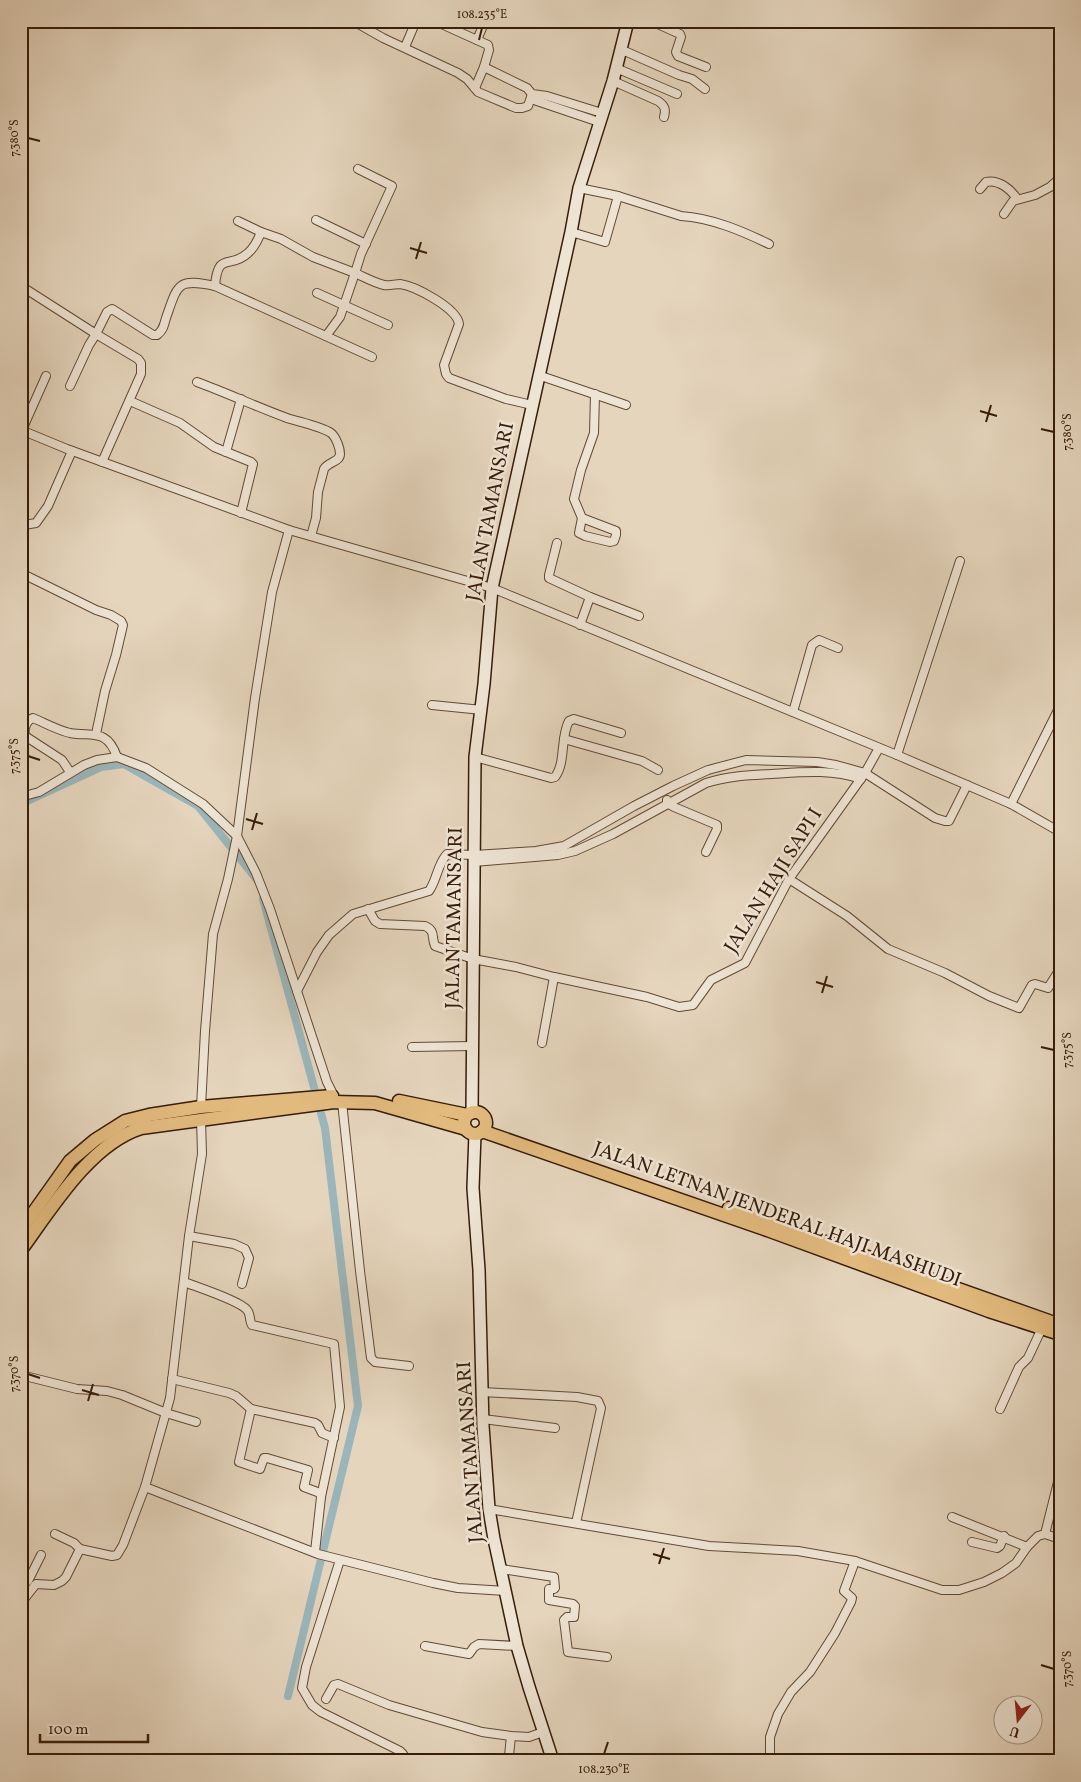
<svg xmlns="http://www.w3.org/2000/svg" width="1081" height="1782" font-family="Vollkorn,serif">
<rect width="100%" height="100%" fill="#e5d5bd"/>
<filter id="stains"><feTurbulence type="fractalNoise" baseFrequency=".004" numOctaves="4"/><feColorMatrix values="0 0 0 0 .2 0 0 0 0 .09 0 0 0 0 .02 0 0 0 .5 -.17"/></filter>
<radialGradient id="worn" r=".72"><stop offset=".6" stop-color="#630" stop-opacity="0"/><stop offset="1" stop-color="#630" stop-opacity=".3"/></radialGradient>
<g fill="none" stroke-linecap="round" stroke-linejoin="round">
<!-- canal -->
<g stroke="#9ab6bb" stroke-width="8">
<polyline points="21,798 27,801 101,767 124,764 198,806 258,881"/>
<polyline points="263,899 325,1128 358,1406 288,1696"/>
</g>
<!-- minor casing -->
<g stroke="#624a35" stroke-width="10">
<g id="minor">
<polyline points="353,21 383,38 458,73 467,79 478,92 516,108 522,108 528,106 532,94"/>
<polyline points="435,21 488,45 489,50 484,67 527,88 532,94 547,96 602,113"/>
<polyline points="651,21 680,34 681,37 676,52 678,56 706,67"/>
<polyline points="477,40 485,21"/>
<polyline points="405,47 416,21"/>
<polyline points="620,49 679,75 692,79 705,89"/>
<polyline points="616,68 677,94"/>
<path d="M613 81 658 101C665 106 666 109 664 117"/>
<polyline points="475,88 484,67"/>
<polyline points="531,99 599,122"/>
<path d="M579 188 618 196 681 216C712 218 742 231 769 244"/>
<path d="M980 189 986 182C998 179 1011 189 1017 199"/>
<polyline points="1004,214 1013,201 1035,195 1050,187 1060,178"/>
<polyline points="316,220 366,244"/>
<polyline points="238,221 261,232"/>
<polyline points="571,232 605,242 618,196"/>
<path d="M21 286 96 334 107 312 112 309 153 335H157C163 331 164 325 166 318 178 284 177 278 215 286L372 357"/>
<path d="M215 286C218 250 230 270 248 253 255 247 258 240 261 232L281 239 313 257 355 273 361 254 392 186 358 169"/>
<polyline points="317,293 388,325"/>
<path d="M326 336 340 317 355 273C364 277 375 283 384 285 389 286 395 284 400 284 415 286 457 308 459 324L444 365 446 374 449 378 506 399 532 405"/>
<polyline points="538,375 626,405"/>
<path d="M197 382C227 393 257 407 287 418 299 422 320 426 331 433 336 437 340 448 340 454 340 462 328 462 324 469L318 492 316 518 311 536"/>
<polyline points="70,386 89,345 96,334 138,359 141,363 141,374 102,462"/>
<polyline points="130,401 180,423 214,447 251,462 253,464 241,513"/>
<polyline points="21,430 67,449 289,530 492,588 897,755 1011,804 1060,832"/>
<polyline points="22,430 46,376"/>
<polyline points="226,452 241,399"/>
<polyline points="582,518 579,533 585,536 610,542 614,541 616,535 616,531 582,518 574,499 581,470 594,433 595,394"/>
<polyline points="21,529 24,525 36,523 48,506 72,451"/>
<polyline points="557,543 549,575 549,578 590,597 639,616"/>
<polyline points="21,573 96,610 111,615 121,621 123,625 116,655 105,691 96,734"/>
<polyline points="580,625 590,597"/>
<polyline points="432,705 482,710"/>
<polyline points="793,712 812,645 819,640 838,648"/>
<polyline points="564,739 642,761 658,770"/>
<polyline points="897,755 960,561"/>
<path d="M475 757 551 778 555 777C566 763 560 737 569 721L574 719 621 733"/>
<path d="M70 772 62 760 25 736C24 729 25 721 33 718 45 723 57 730 70 733 92 737 107 728 117 757"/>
<polyline points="21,794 28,795 39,792 84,765 97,760 117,757 146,768 203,804 237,836 256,873 270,909 297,991"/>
<polyline points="667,800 667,803 674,807 717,825 717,829 706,852"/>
<polyline points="1011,804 1060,706"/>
<path d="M474 862 558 855 575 851 613 834 706 783C728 776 749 775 772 774 803 772 831 769 861 779"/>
<polyline points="789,879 847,916 888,949 945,973 989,996 1019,1008 1032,985 1035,984 1048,988 1060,969"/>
<path d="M368 909 375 921 380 924 425 926C436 931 431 937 435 946L473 959 516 967 554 977 647 997 679 1007 693 1005 711 980 745 963 789 879 865 773 879 748"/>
<polyline points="542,1043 554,977"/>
<polyline points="412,1047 472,1046"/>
<path d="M334 1096 327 1082 297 991 317 952 329 935 353 914 429 891C437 880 437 865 447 854L474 855 536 851 564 846 634 806 673 786 708 770 746 760 817 762 836 765 865 773 935 818 945 821H949L967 785"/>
<polyline points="342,1102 360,1271 371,1358 375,1362 409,1366"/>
<polyline points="201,1107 205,1031 213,934 228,879 237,836 255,698 272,592 289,530"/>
<polyline points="189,1236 234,1244 245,1249 249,1258 242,1284"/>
<path d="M184 1282C197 1287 240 1301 247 1310 251 1314 249 1321 252 1325L334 1344 340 1407 321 1497"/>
<polyline points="21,1375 77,1389 107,1391 122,1395 166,1413 196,1422"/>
<polyline points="172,1379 229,1393 236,1396 251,1409 315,1423 318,1425 322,1433 334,1438"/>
<polyline points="482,1392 577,1397 598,1401 601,1408 576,1523"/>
<polyline points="251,1409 239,1462 260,1469 264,1458 267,1458 308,1470 304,1487 320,1493 321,1497 315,1552"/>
<polyline points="1000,1409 1019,1367 1028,1358 1042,1328"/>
<polyline points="483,1419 555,1428"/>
<polyline points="145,1487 318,1554 433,1583 458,1588 506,1591"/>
<polyline points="489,1509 709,1546 798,1551 855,1561 942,1590 959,1590 984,1582 1002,1573 1016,1563 1027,1547 1038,1536 1045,1534 1060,1539"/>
<polyline points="952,1517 1027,1547"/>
<polyline points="55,1534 74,1543 80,1549 112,1556 117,1555 123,1545 145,1487 170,1398 189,1236 202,1154 201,1119"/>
<polyline points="1045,1534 1060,1474"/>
<polyline points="972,1542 997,1548 1000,1546 1004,1536"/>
<polyline points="340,1560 306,1667 302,1688 312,1705 321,1712 400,1751 403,1754 406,1761"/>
<polyline points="501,1569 554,1577 555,1588 554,1589 549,1589 549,1600 573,1604 575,1606 574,1617 567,1617 564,1620 568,1652 607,1657"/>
<polyline points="28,1581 41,1555"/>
<polyline points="21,1603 36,1584 54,1585 62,1581 66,1577 80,1549"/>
<polyline points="425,1646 469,1654 474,1647 479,1644 517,1646"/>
<polyline points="326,1699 334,1685 338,1684 389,1705 482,1732 511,1736 529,1737 543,1732"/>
<polyline points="483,1758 495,1761"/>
<polyline points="504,1761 509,1756 511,1736"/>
<polyline points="770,1761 770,1737 778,1714 791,1692 810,1672 835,1633 851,1602 852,1598 844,1591 855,1561"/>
</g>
</g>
<!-- secondary casing -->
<g stroke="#371c08" stroke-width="14">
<g id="secondary">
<polyline points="472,1113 475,757 484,684 492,588 571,232 579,188 613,81 628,21"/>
<polyline points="475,1134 473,1188 479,1270 483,1426 489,1509 494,1539 517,1646 529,1687 553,1761"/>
</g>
</g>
<!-- primary casing -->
<g stroke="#371c08" stroke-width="15">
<g id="primary">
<polyline points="399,1101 467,1115"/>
<circle cx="475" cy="1123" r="11"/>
<polyline points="482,1131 770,1231 989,1311 1060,1334"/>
<polyline points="729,1208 1060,1325"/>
<polyline points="21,1230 70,1161 95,1140 125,1121 149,1115 201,1107 332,1096"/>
<path d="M21 1250C51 1209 90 1144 141 1128L334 1102 375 1103 466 1129"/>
</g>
</g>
<!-- minor -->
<use href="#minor" stroke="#eee4d4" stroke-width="8"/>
<!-- secondary -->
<use href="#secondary" stroke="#eee4d4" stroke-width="11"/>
<!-- primary -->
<use href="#primary" stroke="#e2ba7e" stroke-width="12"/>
</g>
<!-- ticks -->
<path fill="none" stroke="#371c08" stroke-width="2" d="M479 40 482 28M28 138 40 141M410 248 427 253M416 259 421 242M980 411 997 416M986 422 991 405M1041 429 1054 432M28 756 40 760M246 819 263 824M252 830 257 813M816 982 833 987M822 993 827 976M1041 1047 1054 1050M28 1374 40 1378M82 1390 99 1395M88 1401 93 1384M653 1554 670 1559M659 1564 664 1548M1041 1665 1054 1669M604 1754 608 1742"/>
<g text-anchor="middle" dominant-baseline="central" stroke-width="5" stroke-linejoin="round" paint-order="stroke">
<!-- street labels -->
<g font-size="20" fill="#371c08" stroke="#eee4d4">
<text transform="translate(491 512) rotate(-79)">JALAN TAMANSARI</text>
<text transform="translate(774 881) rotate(-58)">JALAN HAJI SAPI I</text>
<text transform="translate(455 918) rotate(-89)">JALAN TAMANSARI</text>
<text transform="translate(777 1215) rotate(20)">JALAN LETNAN JENDERAL HAJI MASHUDI</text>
<text transform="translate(471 1452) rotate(-94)">JALAN TAMANSARI</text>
</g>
</g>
<!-- margin -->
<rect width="1081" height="1782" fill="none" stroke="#e5d5bd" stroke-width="55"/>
<!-- north arrow -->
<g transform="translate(1018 1720) rotate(196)"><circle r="24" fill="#eee4d4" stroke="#a59482"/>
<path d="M0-4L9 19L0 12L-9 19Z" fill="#8f2418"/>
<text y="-8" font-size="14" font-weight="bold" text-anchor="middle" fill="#371c08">U</text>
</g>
<!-- scale -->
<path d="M40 1734v8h108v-8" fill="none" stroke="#371c08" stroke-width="2.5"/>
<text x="48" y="1734" font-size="15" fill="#371c08" stroke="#eee4d4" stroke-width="4" paint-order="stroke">100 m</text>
<rect x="28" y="28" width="1026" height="1726" fill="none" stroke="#371c08" stroke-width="2"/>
<g font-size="12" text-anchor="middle" fill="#371c08">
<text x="482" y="18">108.235°E</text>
<text transform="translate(14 138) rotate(-90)" y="4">7.380°S</text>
<text transform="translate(1067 432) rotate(-90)" y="4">7.380°S</text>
<text transform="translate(14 756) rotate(-90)" y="4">7.375°S</text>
<text transform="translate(1067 1050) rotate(-90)" y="4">7.375°S</text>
<text transform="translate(14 1374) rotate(-90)" y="4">7.370°S</text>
<text transform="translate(1067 1669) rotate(-90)" y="4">7.370°S</text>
<text x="604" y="1773">108.230°E</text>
</g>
<rect width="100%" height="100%" filter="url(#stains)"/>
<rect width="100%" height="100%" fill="url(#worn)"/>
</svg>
